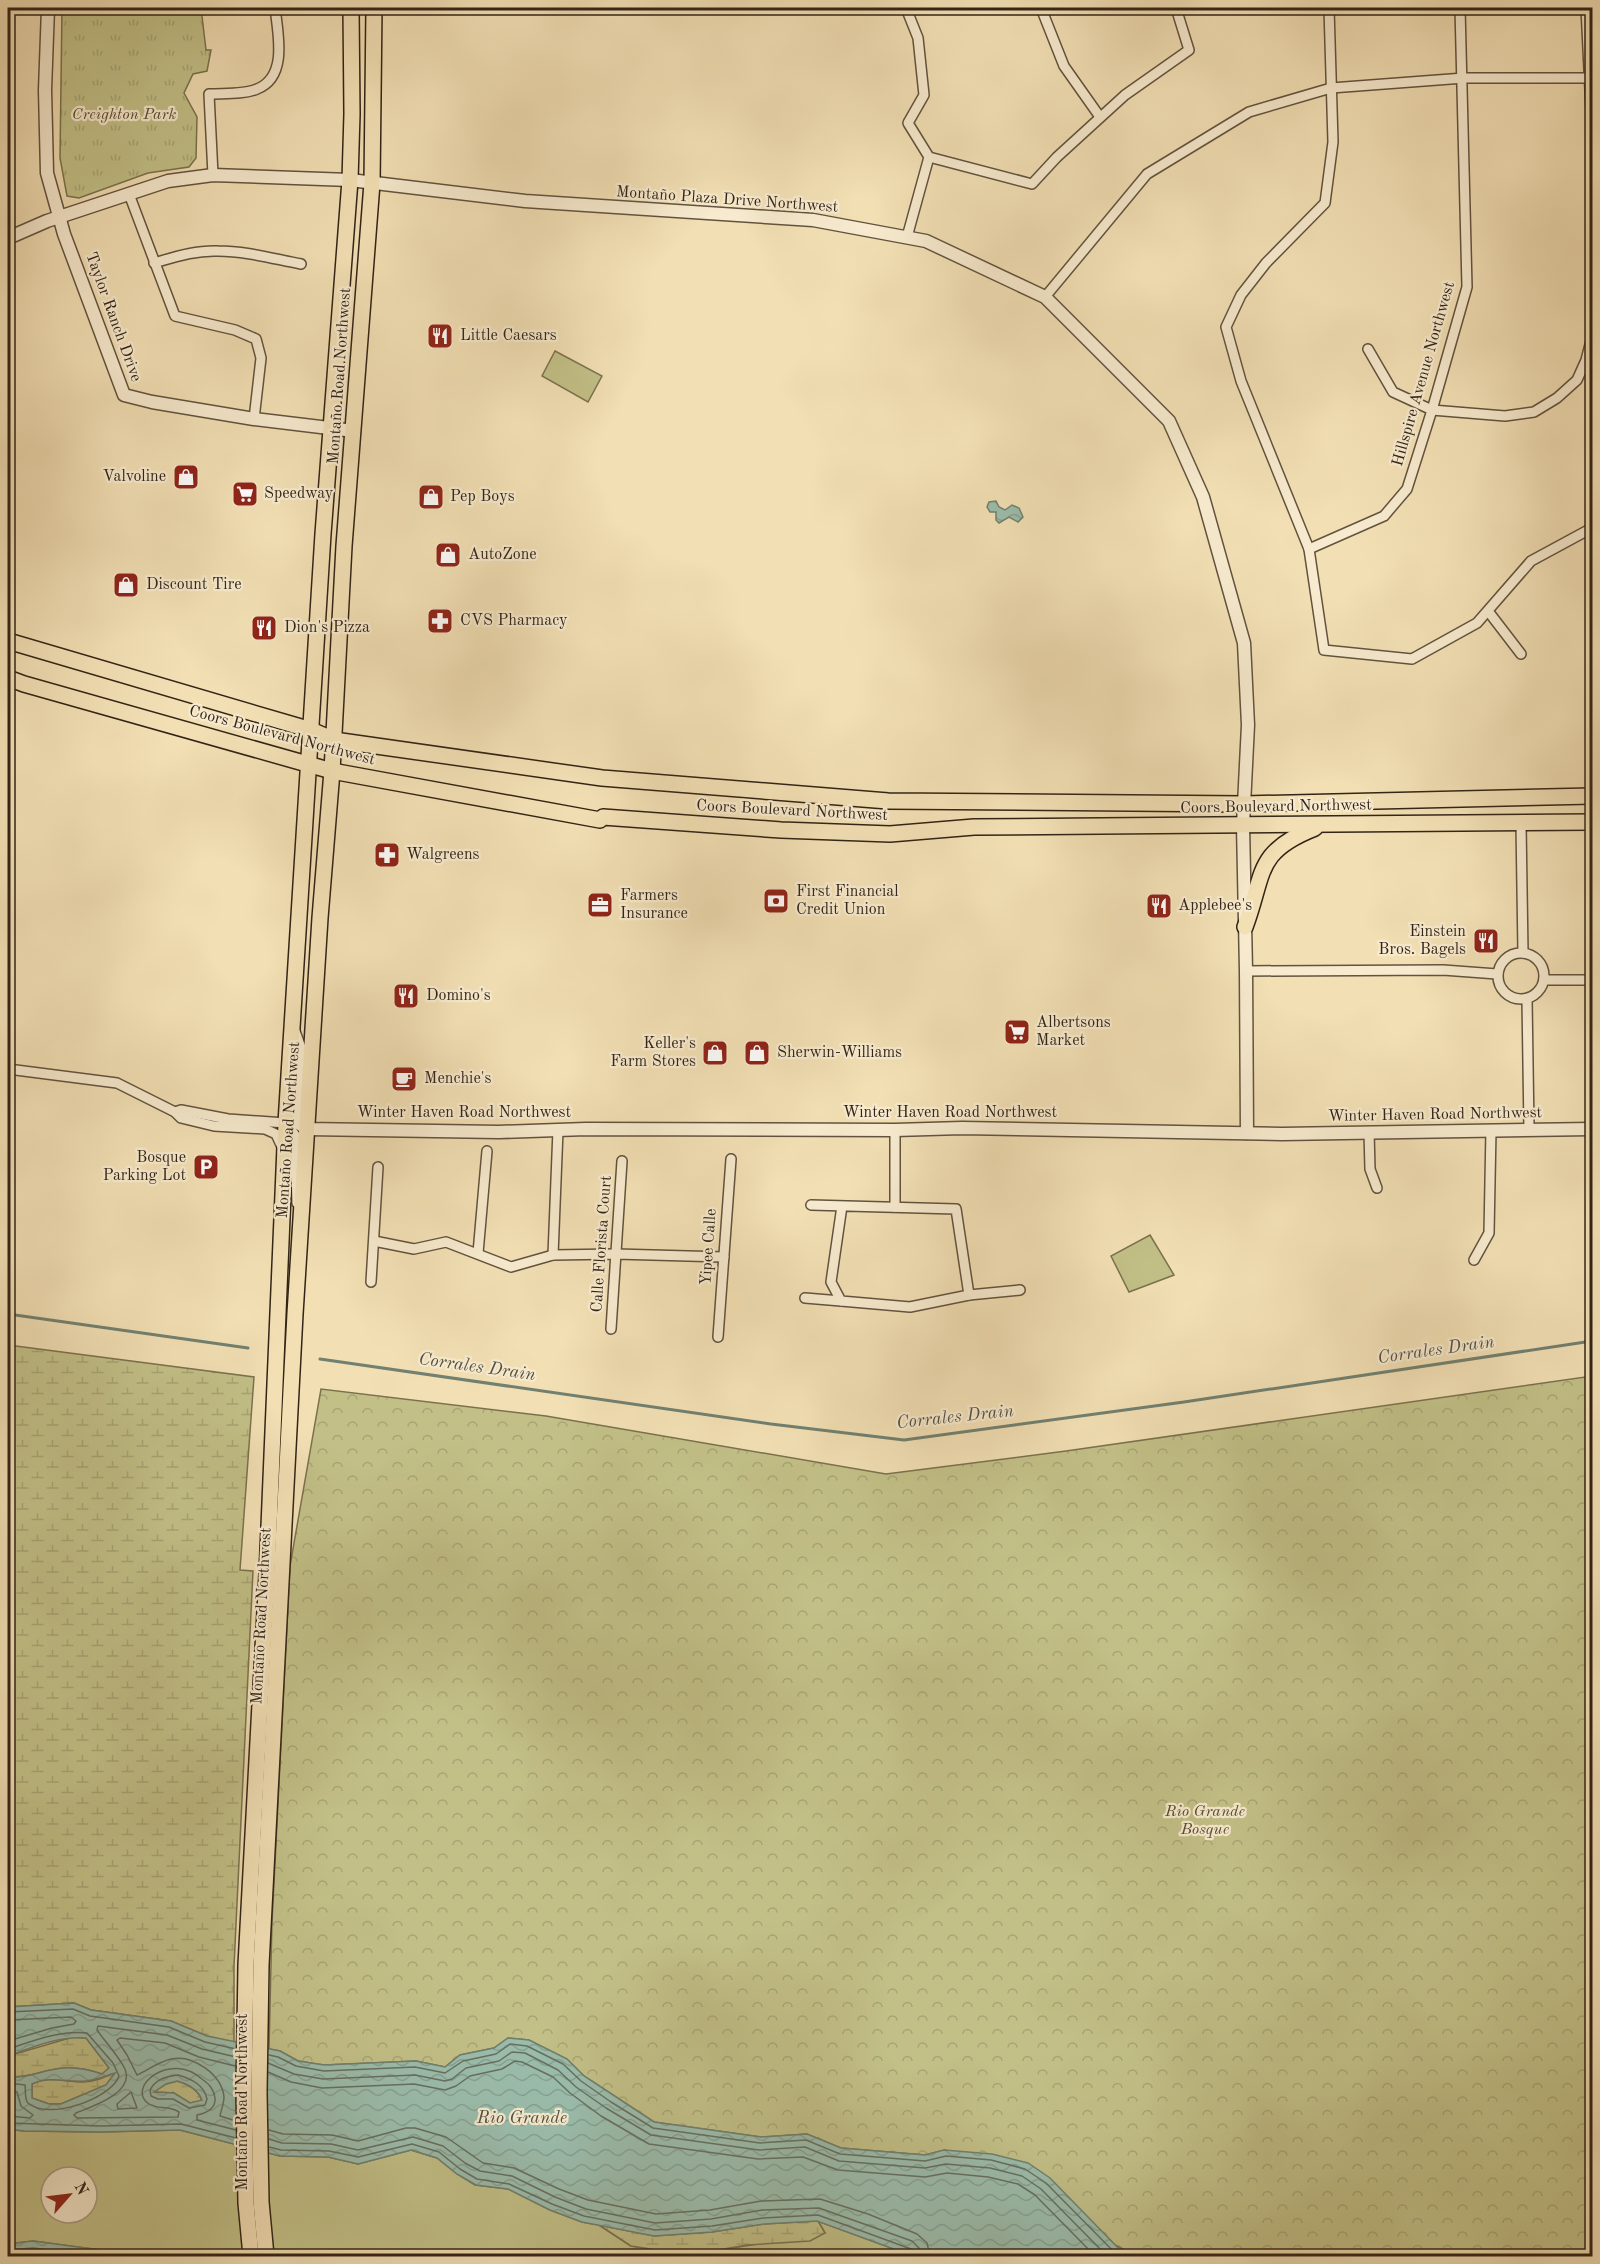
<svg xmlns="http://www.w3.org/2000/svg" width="1600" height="2264" font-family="'Old Standard TT',serif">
<defs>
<pattern id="forest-crowns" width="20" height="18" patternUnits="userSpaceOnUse" patternTransform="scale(1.5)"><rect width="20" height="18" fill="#c2c087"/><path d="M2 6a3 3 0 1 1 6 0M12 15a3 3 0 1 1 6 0" fill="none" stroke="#a7a574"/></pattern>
<pattern id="wetland-marsh" width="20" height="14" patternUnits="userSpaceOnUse" patternTransform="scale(1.5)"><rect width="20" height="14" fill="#c2c087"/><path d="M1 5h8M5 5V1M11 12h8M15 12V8" fill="none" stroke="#a7a574"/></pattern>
<pattern id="park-tufts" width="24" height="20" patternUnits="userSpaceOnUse" patternTransform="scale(1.5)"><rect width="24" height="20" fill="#c2c087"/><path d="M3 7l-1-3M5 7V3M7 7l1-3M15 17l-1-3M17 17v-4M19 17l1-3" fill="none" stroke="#a7a574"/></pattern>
<pattern id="water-waves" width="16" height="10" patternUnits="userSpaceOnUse" patternTransform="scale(1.5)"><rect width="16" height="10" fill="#9bbdac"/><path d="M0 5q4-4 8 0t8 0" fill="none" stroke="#86a293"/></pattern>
</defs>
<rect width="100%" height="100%" fill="#f2dfb4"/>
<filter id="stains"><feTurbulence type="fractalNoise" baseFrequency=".00333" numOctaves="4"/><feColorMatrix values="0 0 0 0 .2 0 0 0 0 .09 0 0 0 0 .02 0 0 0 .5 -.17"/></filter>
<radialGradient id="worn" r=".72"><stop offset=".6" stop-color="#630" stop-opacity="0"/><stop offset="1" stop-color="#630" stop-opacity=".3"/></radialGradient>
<!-- green -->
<g fill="#c2c087" stroke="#7a724e" stroke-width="1.5" fill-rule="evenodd">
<polygon points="555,351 602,376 588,402 542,376"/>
<polygon points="1150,1235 1174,1275 1129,1292 1111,1256"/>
<path d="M8 2129 24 2131 100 2132 180 2130 280 2156 328 2157 358 2164 411 2150 437 2158 457 2174 475 2185 508 2189 550 2210 582 2222 599 2225 631 2246 689 2255 825 2233 818 2221 913 2256H237L222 2252 123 2253 33 2241 8 2244ZM51 2177H87V2213H51Z"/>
</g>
<!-- forest -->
<polygon fill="url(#forest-crowns)" stroke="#7a724e" stroke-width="1.5" points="1592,1376 1592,2256 1136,2256 1115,2245 1069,2199 945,2150 925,2155 841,2148 807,2134 761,2137 654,2122 584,2076 567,2059 529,2040 508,2038 494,2048 460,2055 445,2067 416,2061 324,2065 298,2061 280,2051 269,2049 272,1922 290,1566 321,1389 546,1416 886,1474 1066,1451"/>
<!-- wetland -->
<g fill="url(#wetland-marsh)" stroke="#7a724e" stroke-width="1.5">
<polygon points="8,1345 254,1377 240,1570 253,1571 234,1966 234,2043 207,2036 171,2021 91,2010 74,2003 8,2007"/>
<path d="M73 2037 86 2038 109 2068 102 2074C90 2070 77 2067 64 2068 44 2069 28 2079 8 2077V2056Z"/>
<path d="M116 2072 106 2085 61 2104H49L32 2098V2084C50 2075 65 2082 83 2082 95 2082 105 2077 116 2072Z"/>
<path d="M177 2081C188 2084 198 2089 202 2101L190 2103 174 2093 154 2092 166 2084Z"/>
<polygon points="818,2221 825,2233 810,2241 747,2245 689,2255 631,2246 599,2225 654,2236 712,2232 764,2224"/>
</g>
<!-- park -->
<polygon fill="url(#park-tufts)" stroke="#7a724e" stroke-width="1.5" points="62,8 201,8 206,50 211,50 207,71 193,74 184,93 197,117 196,158 189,167 148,173 79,198 67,196 60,158"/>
<!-- water -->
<g fill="url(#water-waves)" stroke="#718070" stroke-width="1.5" fill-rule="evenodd">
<polygon points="996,501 999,507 1005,510 1012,505 1019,508 1023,517 1018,522 1009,517 999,523 996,520 996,512 990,512 987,507 989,502"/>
<path d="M74 2003 91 2010 171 2021 207 2036 280 2051 298 2061 324 2065 416 2061 445 2067 460 2055 494 2048 508 2038 529 2040 567 2059 584 2076 654 2122 761 2137 807 2134 841 2148 925 2155 944 2150 992 2154 1028 2163 1050 2178 1126 2256H913L817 2221 764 2224 712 2232 654 2236 582 2222 550 2210 508 2189 476 2185 457 2174 437 2158 411 2150 358 2164 328 2157 280 2156 180 2130 100 2132 24 2131 8 2129V2077C28 2079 44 2069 64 2068 77 2067 90 2070 102 2074L109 2068 86 2038C59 2036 33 2047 8 2056V2007ZM115 2073 106 2085 61 2104H49L32 2098V2084C50 2075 67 2083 86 2081 96 2080 105 2076 115 2073ZM177 2081C188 2084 198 2089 202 2100L190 2103 174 2093 154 2092 166 2084Z"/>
<polygon points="33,2241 123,2253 222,2252 237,2256 8,2256 8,2244"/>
</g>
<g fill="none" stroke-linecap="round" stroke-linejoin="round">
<!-- shore -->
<g stroke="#667061" stroke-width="1.5">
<polyline points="8,2012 73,2009 90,2016 169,2027 205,2042 236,2049"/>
<polyline points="8,2020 71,2017 76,2021 74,2024 52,2028 8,2041"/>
<path d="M8 2049C33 2041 60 2030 87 2033L113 2063 119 2076C111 2099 48 2121 28 2103 24 2099 26 2090 25 2085L8 2083"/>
<polyline points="269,2055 278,2057 296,2066 324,2071 415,2067 445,2073 463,2061 496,2054 510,2044 527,2046 563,2064 581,2081 611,2102 653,2128 760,2143 806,2140 840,2154 925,2161 946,2156 991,2160 1025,2169 1046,2183 1118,2256"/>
<path d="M236 2057 202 2049 167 2035 98 2026 97 2030C106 2043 118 2055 125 2069 135 2093 91 2107 76 2113L74 2115 77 2118 178 2117 179 2112C168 2105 158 2110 149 2104 125 2088 170 2050 202 2079 209 2084 214 2089 215 2098 216 2109 206 2113 197 2115V2120L236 2130"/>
<polyline points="268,2063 294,2074 323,2079 415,2075 445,2081 452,2079 466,2068 499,2061 512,2052 525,2053 558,2070 576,2087 606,2108 651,2135 759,2150 805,2147 839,2161 925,2168 946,2164 990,2168 1022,2176 1041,2189 1107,2256"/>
<path d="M235 2066 199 2057 165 2043 120 2038 117 2040 127 2055 137 2075C148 2070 158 2062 171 2059 193 2054 222 2075 224 2097 224 2104 221 2110 220 2116L236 2121"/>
<polyline points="268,2072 291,2082 322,2088 414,2084 445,2090 456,2086 470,2076 502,2069 515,2061 522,2062 553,2077 570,2093 601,2116 649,2144 758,2159 803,2157 838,2170 925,2177 947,2173 988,2177 1018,2184 1035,2195 1095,2256"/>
<path d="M178 2075C192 2079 204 2085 207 2099L205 2105 189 2108 173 2099H158L151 2096 150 2090C155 2080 167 2076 178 2075Z"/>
<polyline points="8,2091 17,2092 21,2106 33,2115 30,2118 8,2116"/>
<polygon points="131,2092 137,2108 118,2109 117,2104"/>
<polyline points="8,2123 100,2126 181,2124 236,2138"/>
<polyline points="269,2130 283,2134 332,2135 358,2141 406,2128 415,2128 446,2137 483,2163 514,2168 559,2189 588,2200 656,2214 710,2210 761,2201 820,2199 868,2214 917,2234 927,2243 930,2256"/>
<polyline points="269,2139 282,2143 331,2144 358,2150 413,2137 443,2146 465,2163 480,2171 512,2176 555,2197 586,2209 655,2223 711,2219 762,2210 819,2208 912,2241 919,2248 921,2256"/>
<polyline points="269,2147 281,2150 329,2151 358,2157 412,2144 439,2152 460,2169 477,2179 509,2184 552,2204 584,2216 655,2230 712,2226 763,2218 818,2215 911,2249 914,2256"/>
<polyline points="8,2250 33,2248 102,2256"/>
</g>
<!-- stream -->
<g stroke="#718070" stroke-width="3">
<polyline points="8,1314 248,1348"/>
<polyline points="320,1359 771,1424 904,1440 1184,1402 1592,1341"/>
</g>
<!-- minor casing -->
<g stroke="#62533e" stroke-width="12">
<g id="minor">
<polyline points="906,8 918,38 924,95 908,123 929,157 907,237"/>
<polyline points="1041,8 1064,66 1100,117"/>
<polyline points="1329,8 1333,142 1325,203 1266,263 1241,295 1226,327 1241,381 1309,549 1324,650 1412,659 1477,623 1531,561 1592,528"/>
<polyline points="1586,8 1592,131"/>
<polyline points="929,157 1032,184 1057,157 1125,95 1189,50 1176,8"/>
<path d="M213 175 209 94C223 93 243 95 257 89 288 77 278 34 275 8"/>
<polyline points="129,194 175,316 235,330 256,339 261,358 254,419"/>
<path d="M154 263C175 257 196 250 218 251 246 251 274 259 301 264"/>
<polyline points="1045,297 1147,174 1249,112 1331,88 1464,78 1592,78"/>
<polyline points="1368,349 1393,392 1432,410 1505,416 1534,412 1557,398 1577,380 1586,360 1592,337"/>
<polyline points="1309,549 1384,516 1407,489 1432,410 1467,287 1460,8"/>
<polyline points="1488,611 1521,654"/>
<polyline points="1521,824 1523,953"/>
<circle cx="1521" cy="976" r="23"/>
<polyline points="1246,971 1443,970 1497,974"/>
<polyline points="1544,980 1592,980"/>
<polyline points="1527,999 1529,1129"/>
<polyline points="8,1069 117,1083 175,1112 181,1118 214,1126 265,1129 276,1134 283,1149"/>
<polyline points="175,1112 181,1110 228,1119 286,1123 295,1135 297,1203"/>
<polyline points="895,1130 895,1207"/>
<polyline points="1369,1132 1370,1169 1377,1188"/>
<polyline points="811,1205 956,1209 969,1295 910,1307 841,1301 831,1282 842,1206"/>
<polyline points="374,1241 414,1249 446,1242 511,1267 553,1255 616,1254 724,1257"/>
<polyline points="478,1253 487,1151"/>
<polyline points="553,1255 558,1130"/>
<polyline points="1474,1260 1489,1233 1491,1130"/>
<polyline points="371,1282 378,1167"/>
<polyline points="969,1295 1020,1290"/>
<polyline points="805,1298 841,1301"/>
<polyline points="611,1329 622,1161"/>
<polyline points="718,1337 731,1159"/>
</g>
</g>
<!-- tertiary casing -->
<g stroke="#62533e" stroke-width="15">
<g id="tertiary">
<polyline points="48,8 45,90 47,173 64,234 124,395 152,402 254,419 354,431"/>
<polyline points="8,238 47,221 168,181 213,175 350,180 525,201 813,220 926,241 1045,297 1169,421 1203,497 1244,643 1248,725 1243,825 1246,971 1247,1133"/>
<polyline points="293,1030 301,1052 297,1122 307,1129 499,1132 586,1129 895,1130 962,1128 1282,1134 1592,1129"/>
</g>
</g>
<!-- primary casing -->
<g stroke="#322416" stroke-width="18">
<g id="primary">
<polyline points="8,641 311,730 334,740 602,778 888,801 1244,804 1592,796"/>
<polyline points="8,678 24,684 332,771 600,820 603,817 781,830 890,834 974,827 1592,822"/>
<path d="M1245 927C1265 874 1254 852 1315 828"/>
<polyline points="251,2256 246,2203 244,2091 246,1965 267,1574 286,1123 323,534 350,180 352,114 351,8"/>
<polyline points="266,2256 261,2202 259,2093 261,1965 295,1314 320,918 332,771 344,546 372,183 374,8"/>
</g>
</g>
<!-- minor -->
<use href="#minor" stroke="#f7eace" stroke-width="9"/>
<!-- tertiary -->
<use href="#tertiary" stroke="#f7eace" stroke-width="12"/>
<!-- primary -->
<use href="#primary" stroke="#f2dfb4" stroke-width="15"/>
</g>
<!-- icons -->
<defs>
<g id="restaurant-square" transform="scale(1.35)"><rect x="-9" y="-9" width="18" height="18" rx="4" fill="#8f2418" stroke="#f7eace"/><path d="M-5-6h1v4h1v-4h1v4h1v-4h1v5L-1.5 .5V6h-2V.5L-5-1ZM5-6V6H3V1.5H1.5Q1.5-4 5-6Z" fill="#fff"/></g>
<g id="shop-square" transform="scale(1.35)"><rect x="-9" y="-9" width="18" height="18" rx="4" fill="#8f2418" stroke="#f7eace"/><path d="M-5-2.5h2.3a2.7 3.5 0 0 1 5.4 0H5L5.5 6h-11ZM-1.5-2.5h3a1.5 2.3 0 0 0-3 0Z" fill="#fff"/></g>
<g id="supermarket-square" transform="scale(1.35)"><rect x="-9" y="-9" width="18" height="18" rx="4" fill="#8f2418" stroke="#f7eace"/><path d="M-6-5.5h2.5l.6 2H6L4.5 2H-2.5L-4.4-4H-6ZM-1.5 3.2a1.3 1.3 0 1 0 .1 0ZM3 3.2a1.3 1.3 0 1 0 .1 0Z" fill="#fff"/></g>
<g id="pharmacy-square" transform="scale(1.35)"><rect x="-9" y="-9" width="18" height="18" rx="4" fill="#8f2418" stroke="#f7eace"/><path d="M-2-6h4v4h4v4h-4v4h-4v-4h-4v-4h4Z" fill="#fff"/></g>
<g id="bank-square" transform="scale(1.35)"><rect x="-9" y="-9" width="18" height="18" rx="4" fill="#8f2418" stroke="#f7eace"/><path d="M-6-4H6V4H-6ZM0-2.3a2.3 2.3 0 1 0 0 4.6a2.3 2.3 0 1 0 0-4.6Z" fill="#fff"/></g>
<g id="office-square" transform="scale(1.35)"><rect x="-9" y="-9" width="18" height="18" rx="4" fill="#8f2418" stroke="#f7eace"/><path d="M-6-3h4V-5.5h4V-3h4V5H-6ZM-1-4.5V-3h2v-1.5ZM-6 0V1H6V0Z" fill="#fff"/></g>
<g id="cafe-square" transform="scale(1.35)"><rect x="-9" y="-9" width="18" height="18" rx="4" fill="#8f2418" stroke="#f7eace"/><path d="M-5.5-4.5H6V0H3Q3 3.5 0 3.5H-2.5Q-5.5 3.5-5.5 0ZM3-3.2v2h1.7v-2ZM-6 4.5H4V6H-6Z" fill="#fff"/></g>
<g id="parking-square" transform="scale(1.35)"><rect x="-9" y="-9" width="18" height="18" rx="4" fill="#8f2418" stroke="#f7eace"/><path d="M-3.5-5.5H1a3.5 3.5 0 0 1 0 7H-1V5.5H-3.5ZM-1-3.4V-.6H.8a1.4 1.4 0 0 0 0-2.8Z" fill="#fff"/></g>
</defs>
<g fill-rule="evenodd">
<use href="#restaurant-square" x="440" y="336"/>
<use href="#shop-square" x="186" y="477"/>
<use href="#supermarket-square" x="245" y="494"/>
<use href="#shop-square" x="431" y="497"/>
<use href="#shop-square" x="448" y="555"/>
<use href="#shop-square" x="126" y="585"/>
<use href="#pharmacy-square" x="440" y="621"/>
<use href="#restaurant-square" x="264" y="628"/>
<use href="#pharmacy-square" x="387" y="855"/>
<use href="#bank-square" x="776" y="901"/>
<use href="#office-square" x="600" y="905"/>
<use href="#restaurant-square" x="1159" y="906"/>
<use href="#restaurant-square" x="1486" y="941"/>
<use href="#restaurant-square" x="406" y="996"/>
<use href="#supermarket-square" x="1017" y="1032"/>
<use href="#shop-square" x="715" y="1053"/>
<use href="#shop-square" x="757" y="1053"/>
<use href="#cafe-square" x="404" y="1079"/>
<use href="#parking-square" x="206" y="1167"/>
</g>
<g text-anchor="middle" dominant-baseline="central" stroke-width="4.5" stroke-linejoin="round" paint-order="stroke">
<!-- park labels -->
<g font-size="16" font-style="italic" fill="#564b32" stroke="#f7eace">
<text x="124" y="115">Creighton Park</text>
<text x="1205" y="1812">Rio Grande<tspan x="1205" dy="18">Bosque</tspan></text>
</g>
<!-- street labels -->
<g font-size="16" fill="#322416" stroke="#f7eace">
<text transform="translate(727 200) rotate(4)">Montaño Plaza Drive Northwest</text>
<text transform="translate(113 317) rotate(70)">Taylor Ranch Drive</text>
<text transform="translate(1424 374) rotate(-74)">Hillspire Avenue Northwest</text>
<text transform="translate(340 376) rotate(-86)">Montaño Road Northwest</text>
<text transform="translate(282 736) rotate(15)">Coors Boulevard Northwest</text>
<text transform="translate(1276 807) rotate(-1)">Coors Boulevard Northwest</text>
<text transform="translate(792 811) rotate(3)">Coors Boulevard Northwest</text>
<text x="464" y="1113">Winter Haven Road Northwest</text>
<text x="950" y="1113">Winter Haven Road Northwest</text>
<text transform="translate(1435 1115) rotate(-1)">Winter Haven Road Northwest</text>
<text transform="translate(289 1130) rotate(-86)">Montaño Road Northwest</text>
<text transform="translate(602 1244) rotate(-86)">Calle Florista Court</text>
<text transform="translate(709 1247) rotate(-86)">Yipee Calle</text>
<text transform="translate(262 1616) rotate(-87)">Montaño Road Northwest</text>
<text transform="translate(243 2102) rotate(-90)">Montaño Road Northwest</text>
</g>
<!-- poi labels -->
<g font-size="16" fill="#322416" stroke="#f7eace" text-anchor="start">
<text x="460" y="336">Little Caesars</text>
<text x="166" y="477" text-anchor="end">Valvoline</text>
<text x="264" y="494">Speedway</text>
<text x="450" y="497">Pep Boys</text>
<text x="468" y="555">AutoZone</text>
<text x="146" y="585">Discount Tire</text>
<text x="460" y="621">CVS Pharmacy</text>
<text x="284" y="628">Dion's Pizza</text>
<text x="406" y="855">Walgreens</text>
<text x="796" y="892">First Financial<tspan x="796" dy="18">Credit Union</tspan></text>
<text x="620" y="896">Farmers<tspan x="620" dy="18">Insurance</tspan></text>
<text x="1178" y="906">Applebee's</text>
<text x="1466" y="932" text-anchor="end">Einstein<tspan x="1466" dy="18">Bros. Bagels</tspan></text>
<text x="426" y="996">Domino's</text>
<text x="1036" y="1023">Albertsons<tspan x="1036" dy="18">Market</tspan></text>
<text x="696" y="1044" text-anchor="end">Keller's<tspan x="696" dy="18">Farm Stores</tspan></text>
<text x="777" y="1053">Sherwin-Williams</text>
<text x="424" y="1079">Menchie's</text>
<text x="186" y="1158" text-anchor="end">Bosque<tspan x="186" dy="18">Parking Lot</tspan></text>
</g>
<!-- water labels -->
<g font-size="18" font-style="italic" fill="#525243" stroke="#f7eace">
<text transform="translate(1436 1350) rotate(-8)">Corrales Drain</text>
<text transform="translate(477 1367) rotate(8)">Corrales Drain</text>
<text transform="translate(955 1417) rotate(-6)">Corrales Drain</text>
<text x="522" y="2118">Rio Grande</text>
</g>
</g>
<!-- margin -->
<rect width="1600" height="2264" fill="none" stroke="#f2dfb4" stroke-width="30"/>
<rect x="9" y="9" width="1582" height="2246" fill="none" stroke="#322416" stroke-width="3"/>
<rect x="15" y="15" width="1570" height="2234" fill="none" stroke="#322416" stroke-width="1.5"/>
<!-- north arrow -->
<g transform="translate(69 2195) rotate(62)"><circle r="28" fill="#f7eace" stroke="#a89b84" stroke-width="1.5"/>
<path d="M0-4.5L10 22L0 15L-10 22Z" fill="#8f2418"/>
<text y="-9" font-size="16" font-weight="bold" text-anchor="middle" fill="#322416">N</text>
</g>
<rect width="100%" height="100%" filter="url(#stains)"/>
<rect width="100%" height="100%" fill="url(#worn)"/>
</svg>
